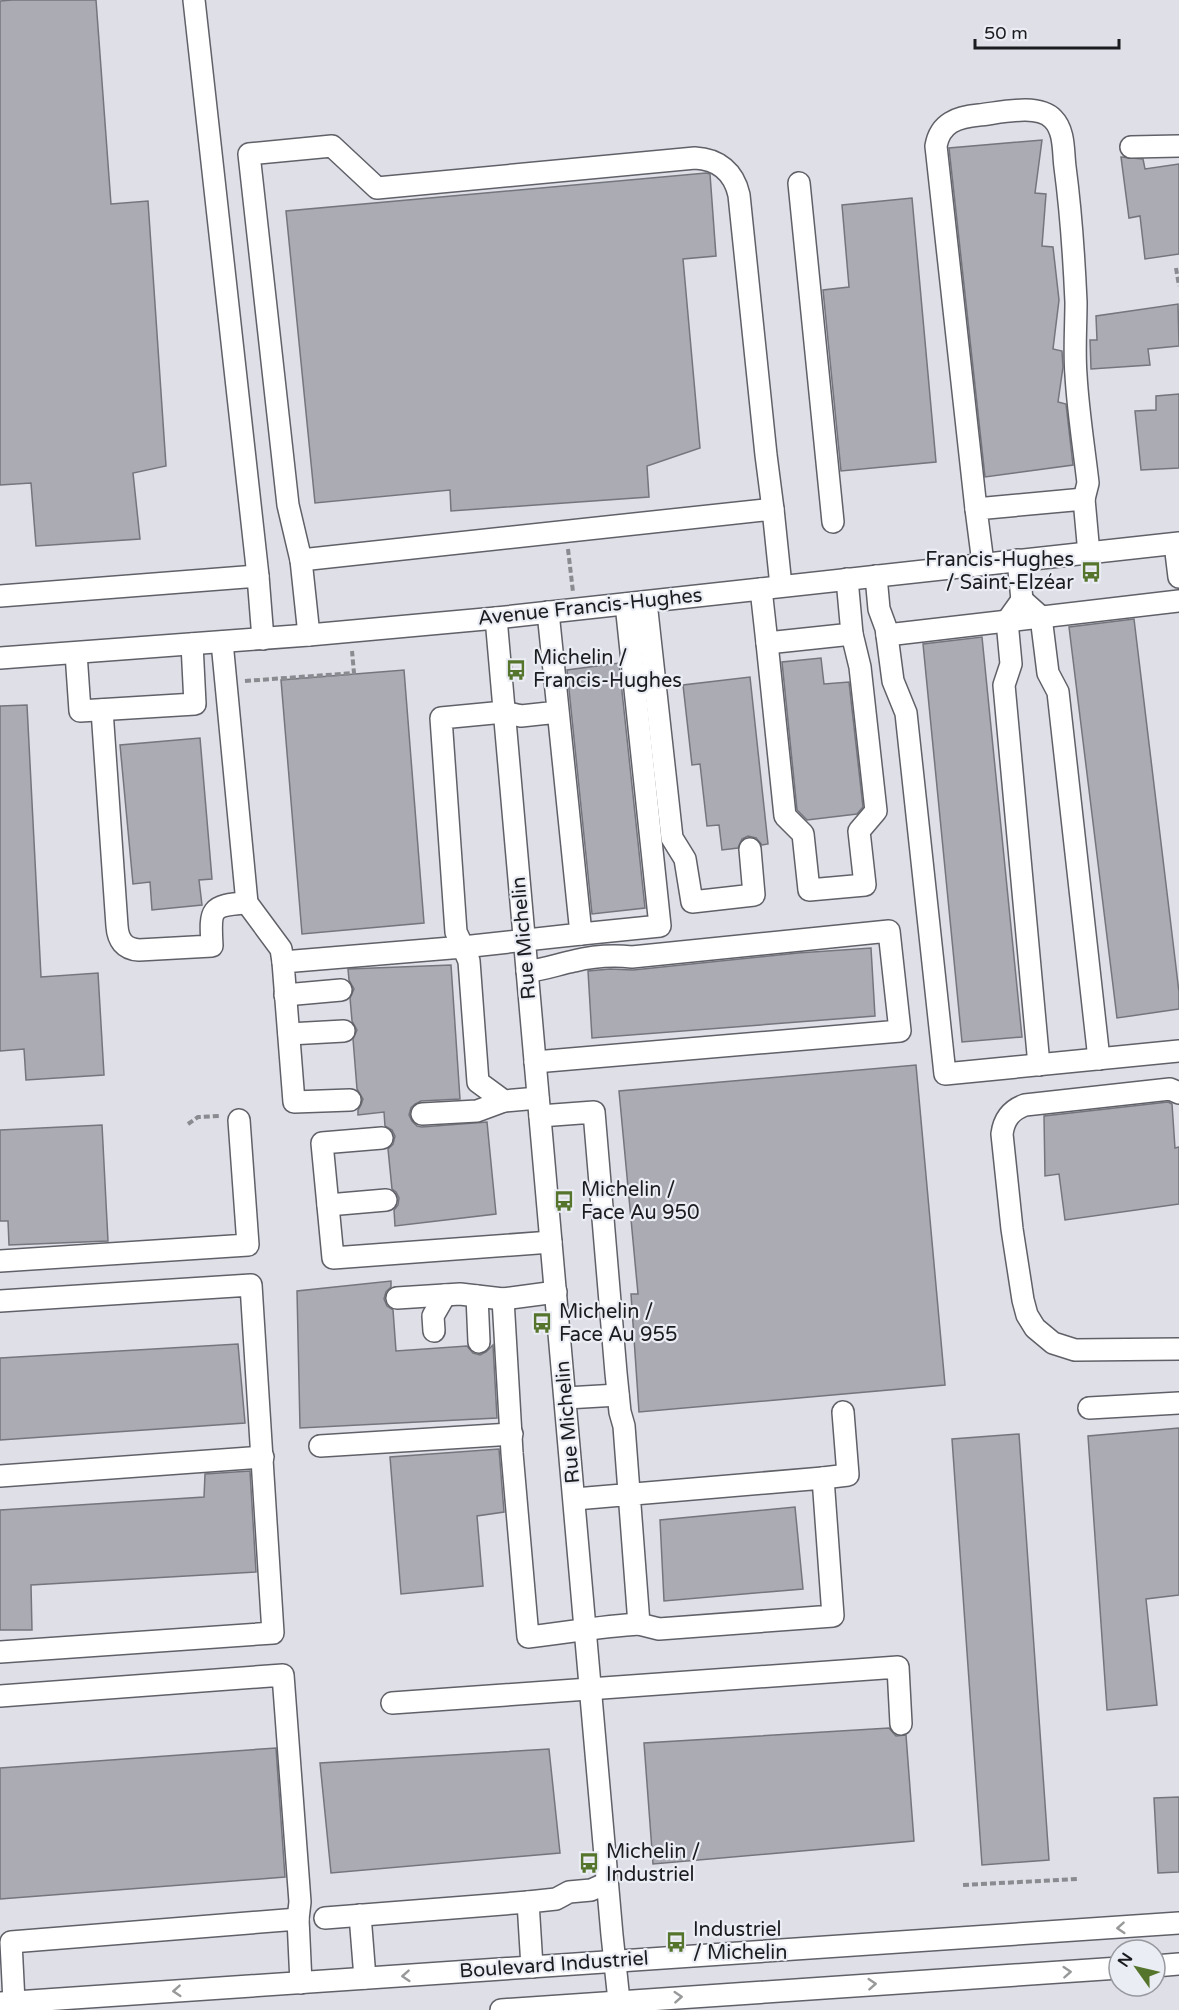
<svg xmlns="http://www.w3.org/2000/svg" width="1179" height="2010" font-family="'Varela Round',sans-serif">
<rect width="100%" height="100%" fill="#dedfe7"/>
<!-- building -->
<g fill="#aaabb3" stroke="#75767d" stroke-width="1.5">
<polygon points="12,0 96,0 111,204 148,201 166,466 133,473 140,539 36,546 31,483 0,485 0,1"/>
<polygon points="1042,140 1035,193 1046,194 1042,246 1053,247 1059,300 1053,349 1062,351 1063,367 1058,402 1066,404 1073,465 985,477 949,148"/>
<polygon points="1121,157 1143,159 1145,169 1179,164 1179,254 1145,259 1140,216 1129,218"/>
<polygon points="706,173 710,174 716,256 683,259 700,448 647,466 649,497 451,511 450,490 315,503 286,211"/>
<polygon points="912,198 936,462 841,471 823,290 849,287 842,205"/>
<polygon points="1178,304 1179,346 1148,349 1150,365 1091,369 1090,340 1097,340 1096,316"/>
<polygon points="1179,394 1179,468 1141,470 1135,411 1156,410 1156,396"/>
<polygon points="1134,619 1179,992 1179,1009 1117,1018 1069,627"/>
<polygon points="982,637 1022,1037 962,1042 923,644"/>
<polygon points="821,658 824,684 849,682 863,807 857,814 807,820 797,810 782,662"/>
<polygon points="619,663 645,908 592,914 567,670"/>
<polygon points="404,670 424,923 302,934 281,680"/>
<polygon points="750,677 768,844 762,845 756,838 748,836 742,839 738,848 722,850 719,825 707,826 700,764 692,765 683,685"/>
<polygon points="27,705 41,977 98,973 104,1075 26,1080 24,1049 0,1051 0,706"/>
<polygon points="200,738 212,879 199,880 202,905 152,910 150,882 133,884 120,745"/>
<polygon points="871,948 875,1016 592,1038 588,971 610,969 633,970 798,953"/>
<polygon points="451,965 460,1099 421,1101 415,1104 411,1108 409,1115 412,1121 417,1126 422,1127 487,1122 496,1214 395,1226 394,1210 398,1205 399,1198 396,1192 392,1189 388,1149 393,1144 395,1136 392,1130 385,1126 384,1112 358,1115 358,1110 361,1105 363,1099 357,1089 353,1039 357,1030 352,1021 350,998 354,989 349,980 348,969"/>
<polygon points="916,1065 945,1385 639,1412 631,1294 638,1294 619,1091"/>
<polygon points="1168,1102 1172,1104 1175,1148 1179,1147 1179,1204 1065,1220 1059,1174 1045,1176 1044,1116"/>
<polygon points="102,1125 108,1241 9,1245 8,1221 0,1221 0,1130"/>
<polygon points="391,1281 391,1287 386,1292 384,1299 387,1306 393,1310 396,1351 467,1346 473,1353 480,1355 486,1352 493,1345 497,1418 300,1428 297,1291"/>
<polygon points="238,1344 245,1423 0,1440 0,1358"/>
<polygon points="1179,1428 1179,1595 1146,1599 1157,1705 1107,1710 1088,1436"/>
<polygon points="1019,1434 1049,1860 982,1865 952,1439"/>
<polygon points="499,1449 504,1512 477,1516 483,1586 401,1594 390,1457"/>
<polygon points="250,1471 256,1572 31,1585 32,1630 0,1630 0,1510 204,1497 205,1474"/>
<polygon points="795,1507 803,1589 664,1601 660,1520"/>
<polygon points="889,1728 896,1736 906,1735 914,1841 653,1864 644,1743"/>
<polygon points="276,1748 285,1877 0,1899 0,1768"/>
<polygon points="549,1749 560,1853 331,1873 320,1763"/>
<polygon points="1179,1797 1179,1872 1158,1873 1154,1798"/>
</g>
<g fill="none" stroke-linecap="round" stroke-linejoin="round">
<!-- minor casing -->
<g stroke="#606168" stroke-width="24">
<g id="minor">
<polyline points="194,0 258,576"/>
<polyline points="1131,147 1179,146"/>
<polyline points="799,183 833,522"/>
<path d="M976 509 936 146C940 123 957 117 979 115 999 113 1038 103 1053 119 1065 131 1063 152 1065 167 1071 212 1074 257 1076 302 1076 327 1074 351 1076 375 1078 411 1084 448 1088 483L1084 499"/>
<polyline points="1175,544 1179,577"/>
<path d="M301 560 288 505 249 154 332 146 377 188 695 158C718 159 734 172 739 195L766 455 773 509"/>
<polyline points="1018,560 1022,600"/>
<polyline points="983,563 976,509 1084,499 1089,554"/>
<polyline points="876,576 879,609 886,628 893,681 906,713 945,1074 1179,1051"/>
<polyline points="761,589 767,643 852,634 847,579"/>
<polyline points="0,596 258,576 263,639"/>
<polyline points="646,602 672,838 685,859 692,902 754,895 750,849"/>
<polyline points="548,612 581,934 463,947 456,932 441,718 504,712 521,716 558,712"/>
<polyline points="496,618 612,1935 620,2010"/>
<polyline points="309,635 301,560 773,509 781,586"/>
<polyline points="887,635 1179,601"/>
<polyline points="222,642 247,903 281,949 283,962"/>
<polyline points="767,643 785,816 803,834 809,890 865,885 859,831 876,811 860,667 852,634"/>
<polyline points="76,653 80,711 195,704 192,644"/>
<polyline points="0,658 309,635 496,618 1179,543"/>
<path d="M102 710 117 926C118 940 124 949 139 950L212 946C210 910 209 905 247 903"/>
<polyline points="581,934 660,926 626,604"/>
<path d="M527 971C544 970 558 964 574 961 594 956 612 955 632 957L889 931 900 1031 535 1062"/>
<polyline points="285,995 341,990"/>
<polyline points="289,1034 344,1031"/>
<polyline points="1039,1065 1004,685 1011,664 1007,621 1022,600 1041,617 1048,673 1058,692 1099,1059"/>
<path d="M1179 1093 1170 1089 1025 1105C1011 1110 1004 1119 1002 1134L1012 1229 1023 1300 1027 1315 1035 1328 1053 1343 1075 1350 1179 1349"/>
<polyline points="350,1100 294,1102 283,962 463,947 469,961 478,1082 504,1101 538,1098"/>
<polyline points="422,1114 477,1111 504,1101"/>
<polyline points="540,1116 594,1112 616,1373 620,1412 624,1426 639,1624 659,1629 833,1616 823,1478 575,1499"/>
<polyline points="382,1138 322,1143 333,1258 551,1242"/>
<polyline points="328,1205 386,1200"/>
<polyline points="0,1261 248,1245 239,1120"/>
<path d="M556 1292 503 1299 512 1453 528 1637C565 1633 602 1626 639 1624"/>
<polyline points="477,1296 479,1342"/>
<polyline points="397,1298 460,1294 503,1299"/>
<polyline points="0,1301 251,1285 273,1633 0,1652"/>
<polyline points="434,1331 433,1316 445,1295"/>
<polyline points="566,1398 618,1395"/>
<polyline points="1089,1408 1179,1403"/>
<polyline points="320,1446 512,1434"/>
<polyline points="0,1476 263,1457"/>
<polyline points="823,1478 848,1475 843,1412"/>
<polyline points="0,1696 283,1675 300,1902 298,1919"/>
<polyline points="392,1703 898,1667 901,1724"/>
<polyline points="360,1915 365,1978"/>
<polyline points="325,1918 528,1902"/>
<polyline points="1155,1966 1179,1964"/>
<polyline points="532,1967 528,1902 556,1899 569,1892 591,1890 607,1883"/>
<polyline points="14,2002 11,1942 298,1919 301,1983"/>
<polyline points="0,2003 1179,1923"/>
<polyline points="501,2010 1119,1968"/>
</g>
</g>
<!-- path -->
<g stroke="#8a8b91" stroke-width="4" stroke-dasharray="6 3" stroke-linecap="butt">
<polyline points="1176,268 1179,286"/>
<polyline points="568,549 573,592"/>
<polyline points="245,681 354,673 352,651"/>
<polyline points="188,1124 198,1117 221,1116"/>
<polyline points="963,1885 1077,1879"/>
<polyline points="1121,1989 1153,1987"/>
</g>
<!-- minor -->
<use href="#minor" stroke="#fff" stroke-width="21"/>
</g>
<!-- one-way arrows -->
<defs><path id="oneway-chevron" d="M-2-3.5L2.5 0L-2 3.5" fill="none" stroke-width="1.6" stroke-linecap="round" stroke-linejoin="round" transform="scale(1.5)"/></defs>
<g stroke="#98999a">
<use href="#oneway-chevron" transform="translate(1121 1928) rotate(176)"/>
<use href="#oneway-chevron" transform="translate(1067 1972) rotate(-4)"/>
<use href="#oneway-chevron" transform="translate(406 1976) rotate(176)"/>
<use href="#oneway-chevron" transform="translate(872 1984) rotate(-4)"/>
<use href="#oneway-chevron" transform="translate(177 1991) rotate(176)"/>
<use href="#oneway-chevron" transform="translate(678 1997) rotate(-4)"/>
</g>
<!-- icons -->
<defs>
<g id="bus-bare" transform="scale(1.62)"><path d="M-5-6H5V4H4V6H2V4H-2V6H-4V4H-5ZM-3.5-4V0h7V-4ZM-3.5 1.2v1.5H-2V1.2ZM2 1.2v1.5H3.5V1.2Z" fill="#56752c" stroke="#ebedf5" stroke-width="2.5" paint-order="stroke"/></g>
</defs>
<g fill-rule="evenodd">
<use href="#bus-bare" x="1091" y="572"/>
<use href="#bus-bare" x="516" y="670"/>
<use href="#bus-bare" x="564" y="1201"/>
<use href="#bus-bare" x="542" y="1323"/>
<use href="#bus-bare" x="589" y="1863"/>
<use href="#bus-bare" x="676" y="1942"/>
</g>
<g text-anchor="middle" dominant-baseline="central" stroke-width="4.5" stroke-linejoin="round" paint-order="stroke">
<!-- poi labels -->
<g font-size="20" fill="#1b1c1f" stroke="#ebedf5" text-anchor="start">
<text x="1074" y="560" text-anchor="end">Francis-Hughes<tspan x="1074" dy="23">/ Saint-Elzéar</tspan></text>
<text x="533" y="658">Michelin /<tspan x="533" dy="23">Francis-Hughes</tspan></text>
<text x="581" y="1190">Michelin /<tspan x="581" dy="23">Face Au 950</tspan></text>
<text x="559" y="1312">Michelin /<tspan x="559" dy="23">Face Au 955</tspan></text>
<text x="606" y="1852">Michelin /<tspan x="606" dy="23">Industriel</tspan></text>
<text x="693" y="1930">Industriel<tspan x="693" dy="23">/ Michelin</tspan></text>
</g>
<!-- street labels -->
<g font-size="20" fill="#1b1c1f" stroke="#ebedf5">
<text transform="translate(590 607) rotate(-6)">Avenue Francis-Hughes</text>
<text transform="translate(524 938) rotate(-95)">Rue Michelin</text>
<text transform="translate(568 1422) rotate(-95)">Rue Michelin</text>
<text transform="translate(554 1965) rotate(-4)">Boulevard Industriel</text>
</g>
</g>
<!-- north arrow -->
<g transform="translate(1137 1968) rotate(304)"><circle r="28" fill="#ebedf5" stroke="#98999f" stroke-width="1.5"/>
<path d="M0-4.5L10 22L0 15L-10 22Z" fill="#56752c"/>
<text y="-9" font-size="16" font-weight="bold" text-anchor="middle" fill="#1b1c1f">N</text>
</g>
<!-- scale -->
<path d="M975 39v9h144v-9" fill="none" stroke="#1b1c1f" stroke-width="3"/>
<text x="984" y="39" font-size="18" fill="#1b1c1f" stroke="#ebedf5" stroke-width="4.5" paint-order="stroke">50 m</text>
</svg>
